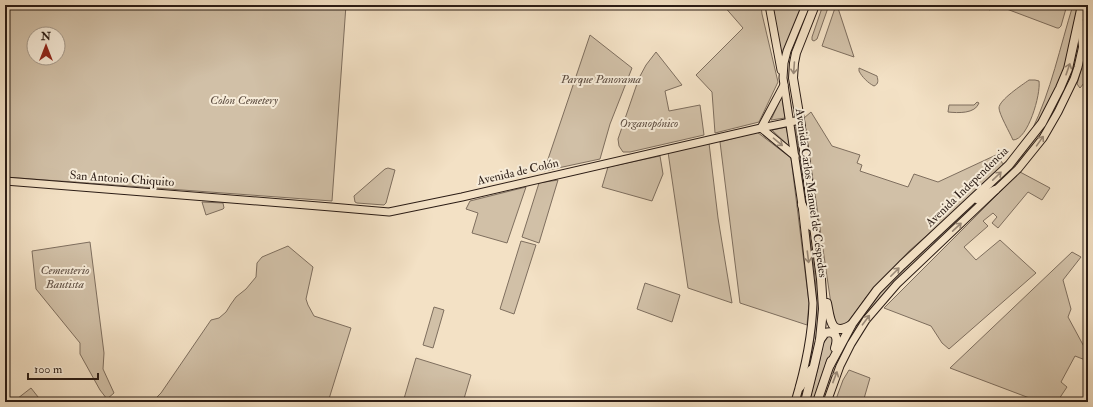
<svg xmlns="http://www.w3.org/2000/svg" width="1093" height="407" font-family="'IM FELL Double Pica',serif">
<rect width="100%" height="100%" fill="#f3e1c5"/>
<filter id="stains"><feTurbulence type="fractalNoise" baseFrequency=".005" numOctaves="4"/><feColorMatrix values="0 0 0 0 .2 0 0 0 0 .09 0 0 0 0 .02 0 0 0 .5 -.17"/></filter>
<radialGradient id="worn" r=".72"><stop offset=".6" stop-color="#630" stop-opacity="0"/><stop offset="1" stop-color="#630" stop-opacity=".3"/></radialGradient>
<!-- green -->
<g fill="#d1c0a7" stroke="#7e6e5e" fill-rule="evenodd">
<path d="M5 5H346L332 201 5 177ZM34 34H58V58H34Z"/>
<polygon points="723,5 761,5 762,14 778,82 759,122 715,133 712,92 696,75 743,28"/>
<polygon points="769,5 806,5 791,40 783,78"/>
<polygon points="823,5 829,5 817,39 814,41 812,40 812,37"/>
<polygon points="836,5 837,5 854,57 822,46"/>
<polygon points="988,5 1067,5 1061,26 1059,28 1057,28 1004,8 995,7 989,10 987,8"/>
<path d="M1073 5H1078C1073 30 1070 55 1061 78 1054 96 1043 114 1032 130 1051 91 1060 47 1073 5Z"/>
<polygon points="590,35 632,68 610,124 600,159 544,171"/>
<polygon points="1080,35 1080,45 1073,74 1060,102 1040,136 1013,170 992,190 983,195 1011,168 1024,153 1046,122 1074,60"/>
<polygon points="1088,42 1088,78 1080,88 1077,84"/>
<polygon points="656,52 682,85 665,91 669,111 700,105 704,135 630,152 623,152 619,146 618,139 639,78 646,65"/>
<path d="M859 68 877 76C878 80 879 84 874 86 868 83 862 77 859 71Z"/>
<path d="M1029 80H1035L1039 81C1041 94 1028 140 1013 140 1010 133 999 114 999 108 999 100 1022 85 1029 80Z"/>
<polygon points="782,96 785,118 771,120"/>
<path d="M977 102 979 103C975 114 958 113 948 112L949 105H974Z"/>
<polygon points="811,112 832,146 860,155 857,163 862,165 860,171 908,187 914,174 938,182 996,155 1004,165 949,216 909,251 867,296 847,324 844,326 835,324 832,311 804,118"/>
<polygon points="786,127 791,148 772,130"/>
<path d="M795 127H797L818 288C819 308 818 327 815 347 812 366 806 384 801 402H799C809 371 816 339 816 306 817 284 813 261 810 239 806 202 801 164 795 127Z"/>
<polygon points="757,132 791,158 809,303 807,325 740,303 720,142"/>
<polygon points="709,143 718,218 732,303 688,288 668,152"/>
<polygon points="660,156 663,174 652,201 602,187 608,167"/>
<polygon points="388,168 395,170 386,203 384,205 357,203 355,202 354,196 385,169"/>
<polygon points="1020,172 1050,188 1042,200 1028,192 998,228 992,223 997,217 993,213 983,221 988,226 964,247 976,260 1000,240 1036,273 949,349 942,343 931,326 884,308"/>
<polygon points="558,180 539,243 522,237 539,183"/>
<polygon points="526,187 507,243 472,233 478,213 466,209 470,201"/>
<path d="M983 200 892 285C859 320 838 355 824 402H821L831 370 852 331 872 302 882 290 900 273 976 203Z"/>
<polygon points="202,202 223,203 224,208 223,209 206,215"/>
<polygon points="521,241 536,245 514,314 500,309"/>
<polygon points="90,242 104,353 103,369 114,393 107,399 100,390 80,354 80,343 36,289 32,251"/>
<polygon points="288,246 313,267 306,299 308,305 314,316 351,328 328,402 152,402 161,393 211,320 219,318 226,312 231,304 236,297 246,289 256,277 257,263 262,257"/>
<polygon points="1072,252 1081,257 1063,280 1071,309 1068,317 1088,354 1088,361 1075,356 1061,382 1067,387 1057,402 1040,402 950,368"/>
<polygon points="645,283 680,295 672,322 637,309"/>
<polygon points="434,307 444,310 433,348 423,345"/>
<polygon points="833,335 833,350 814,402 809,402 819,364 824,336"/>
<polygon points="416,358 471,375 463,402 403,402"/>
<polygon points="849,370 870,378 863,402 835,402 843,380"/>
<polygon points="31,388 42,402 13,402"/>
</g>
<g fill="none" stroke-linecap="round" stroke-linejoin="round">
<!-- major casing -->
<g stroke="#2b1c15" stroke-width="9">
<g id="major">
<polyline points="769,5 781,70"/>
<polyline points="761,128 784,85"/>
<polyline points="761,128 795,156"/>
<polyline points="5,181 331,207 389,212 462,197 761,128 800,120"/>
<path d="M795 402C805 369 812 337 813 303L802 205 783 78 784 63 787 51 806 5"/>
<polyline points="827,402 840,366 851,344 866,320 897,284 1018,169 1043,138 1058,112 1074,79 1078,67 1088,23"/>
</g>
</g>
<!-- highway casing -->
<g stroke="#2b1c15" stroke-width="10">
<g id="highway">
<polyline points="1081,24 1083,47"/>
<polyline points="977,199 995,190"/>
<polyline points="802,205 811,226"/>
<path d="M827 303C830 317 830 338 851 325"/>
<path d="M820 340 825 333C837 330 838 339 835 348"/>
<polyline points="830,365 852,324 877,290 902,265 1009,165 1042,123 1060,88 1068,69 1082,5"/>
<polyline points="800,387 811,370"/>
<polyline points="805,402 814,366 820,340 823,309 821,279 800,120 793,78 794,63 796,53 815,5"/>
<polyline points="817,402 831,361"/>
</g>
</g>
<!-- major -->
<use href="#major" stroke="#f3e1c5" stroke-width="7"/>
<!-- highway -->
<use href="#highway" stroke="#f3e1c5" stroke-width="8"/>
</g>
<!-- one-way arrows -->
<defs><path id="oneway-shaft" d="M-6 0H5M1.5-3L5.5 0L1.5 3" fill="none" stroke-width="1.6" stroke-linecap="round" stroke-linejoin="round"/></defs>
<g stroke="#998876">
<use href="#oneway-shaft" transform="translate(794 68) rotate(94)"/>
<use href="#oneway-shaft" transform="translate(1068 69) rotate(-71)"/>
<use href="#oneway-shaft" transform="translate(1040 141) rotate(-55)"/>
<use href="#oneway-shaft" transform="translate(778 142) rotate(40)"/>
<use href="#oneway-shaft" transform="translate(997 176) rotate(-44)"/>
<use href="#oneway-shaft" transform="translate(957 227) rotate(-43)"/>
<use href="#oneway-shaft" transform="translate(808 257) rotate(83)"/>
<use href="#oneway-shaft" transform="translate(895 272) rotate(-45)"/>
<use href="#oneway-shaft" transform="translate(866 320) rotate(-53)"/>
<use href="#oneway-shaft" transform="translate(835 377) rotate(-69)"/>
</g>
<g text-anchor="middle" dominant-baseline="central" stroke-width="4" stroke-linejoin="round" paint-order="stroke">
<!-- park labels -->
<g font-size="12" font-style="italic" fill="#5d4d41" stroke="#f7ecd9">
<text x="601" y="79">Parque Panorama</text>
<text x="244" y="100">Colon Cemetery</text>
<text x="649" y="123">Organopónico</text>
<text x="65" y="270">Cementerio<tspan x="65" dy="14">Bautista</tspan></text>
</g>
<!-- street labels -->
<g font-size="12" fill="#2b1c15" stroke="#f7ecd9">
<text transform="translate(518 172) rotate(-13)">Avenida de Colón</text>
<text transform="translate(122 179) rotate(4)">San Antonio Chiquito</text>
<text transform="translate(967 187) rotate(-44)">Avenida Independencia</text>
<text transform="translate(811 193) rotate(82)">Avenida Carlos Manuel de Céspedes</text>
</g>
</g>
<!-- margin -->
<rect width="1093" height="407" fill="none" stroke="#f3e1c5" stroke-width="20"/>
<rect x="6" y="6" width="1081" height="395" fill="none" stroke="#2b1c15" stroke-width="2"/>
<rect x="10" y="10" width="1073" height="387" fill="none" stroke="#2b1c15"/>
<!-- north arrow -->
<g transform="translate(46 46)"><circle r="19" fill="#f7ecd9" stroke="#a5998b"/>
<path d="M0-3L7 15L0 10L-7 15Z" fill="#8f2418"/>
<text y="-6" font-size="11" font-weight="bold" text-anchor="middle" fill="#2b1c15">N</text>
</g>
<!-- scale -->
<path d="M28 373v6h70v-6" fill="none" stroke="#2b1c15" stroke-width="2"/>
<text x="34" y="373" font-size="12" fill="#2b1c15" stroke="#f7ecd9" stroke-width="3" paint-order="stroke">100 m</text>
<rect width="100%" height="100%" filter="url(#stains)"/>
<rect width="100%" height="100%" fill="url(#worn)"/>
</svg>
